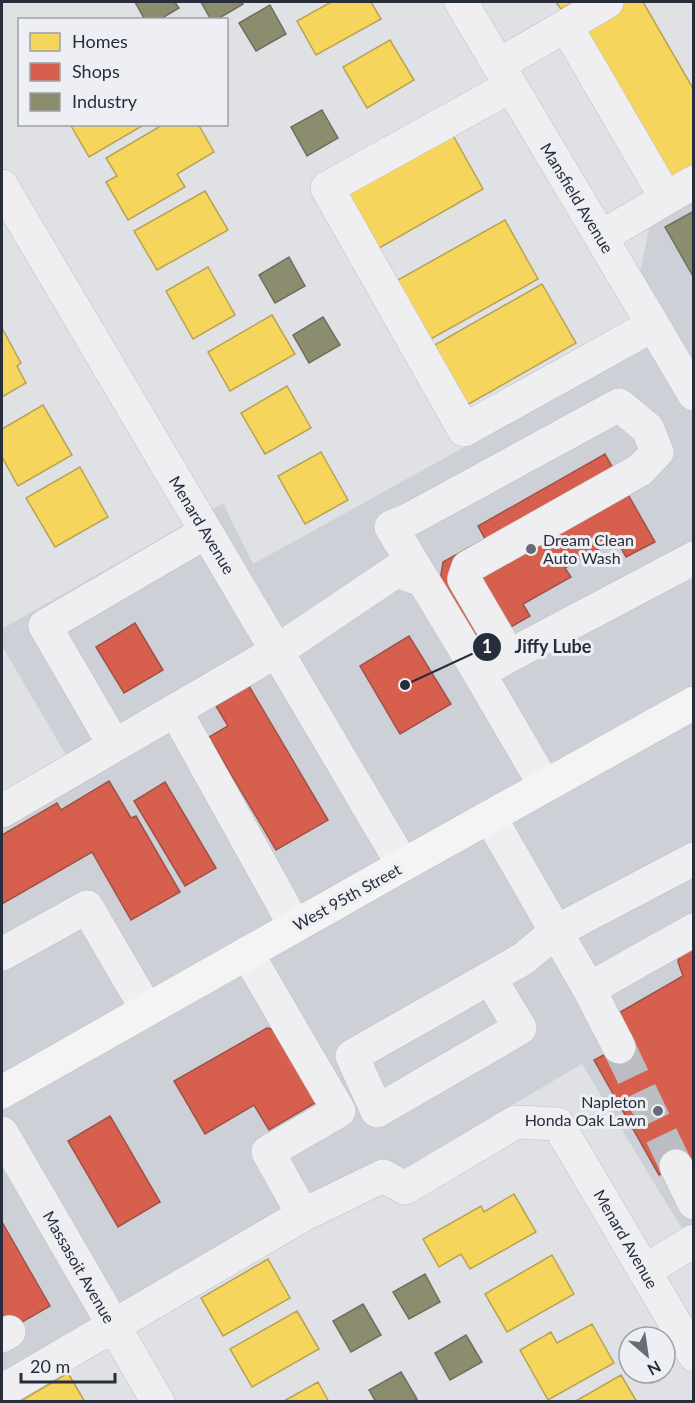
<svg xmlns="http://www.w3.org/2000/svg" width="695" height="1403" font-family="Lato,sans-serif">
	<style>
		.built { fill: #ced0d7 }
		.homes { fill: #f6d55c; stroke: #b8a352; stroke-width: 1.5 }
		.shops { fill: #d6604d; stroke: #a25148; stroke-width: 1.5 }
		.industry { fill: #8c8c6e; stroke: #6e705f; stroke-width: 1.5 }
		.lines { fill: none; stroke-linecap: round; stroke-linejoin: round }
		.minor-tunnel { stroke: #bbbdc2; stroke-width: 33; stroke-dasharray: 33 16; stroke-linecap: butt }
		.minor-casing { stroke: #bebfc2; stroke-width: 34 }
		.major-casing { stroke: #bcbec2; stroke-width: 34 }
		.minor { stroke: #efeff1; stroke-width: 33 }
		.major { stroke: #f4f4f5; stroke-width: 33 }
		.poi-dot { fill: #686c76; stroke: #edeff4; stroke-width: 2 }
		.labels { text-anchor: middle; stroke-width: 6; stroke-linejoin: round; paint-order: stroke }
		.street-label { font-size: 16px; fill: #282d3b; stroke: #edeff4 }
		.poi-label { font-size: 16px; fill: #282d3b; stroke: #edeff4; text-anchor: start }
		.leader { fill: none; stroke: #282d3b; stroke-width: 2 }
		.callout-dot { fill: #282d3b; stroke: #edeff4; stroke-width: 2 }
		.mark-label { font-size: 18px; text-anchor: middle; font-weight: bold; fill: #fff }
		.callout-label { font-size: 18px; text-anchor: middle; font-weight: bold; fill: #282d3b; stroke: #edeff4; stroke-width: 6; stroke-linejoin: round; paint-order: stroke }
	</style>
	<rect width="100%" height="100%" fill="#e0e1e4"/>
	<path class="built" d="M693 194V1247L582 1064 328 1213 2 1397V799L69 760 2 646V629L223 503 253 564 622 360 651 219Z"/>
	<path class="homes" d="M331 2H371L381 19 316 55 297 21Z
		M556 2H574L561 9Z
		M618 2H643L694 90V174L670 188 577 25Z
		M390 40 414 80 367 108 343 67Z
		M70 124H141L142 126 89 157Z
		M164 124H198L214 152 177 174 185 187 128 220 106 182 117 176 106 158Z
		M450 130 483 189 374 251 341 191Z
		M205 191 228 230 157 270 134 231Z
		M505 220 538 279 429 340 396 281Z
		M208 267 235 315 193 339 166 291Z
		M542 284 576 343 467 405 433 346Z
		M272 315 295 354 230 391 208 352Z
		M2 328 21 363 17 366 26 383 2 397Z
		M287 386 311 428 265 454 241 413Z
		M43 405 72 455 18 486 2 457V429Z
		M321 452 348 500 305 524 278 476Z
		M80 467 108 517 55 547 26 498Z
		M514 1194 536 1232 470 1269 461 1254 439 1267 423 1239 481 1206 484 1212Z
		M552 1255 574 1294 507 1332 485 1294Z
		M268 1259 290 1298 223 1336 201 1298Z
		M297 1311 319 1349 252 1387 230 1349Z
		M592 1324 614 1363 548 1400 520 1350 551 1332 557 1343Z
		M68 1373 85 1402H19Z
		M621 1375 637 1402H574Z
		M318 1382 329 1402H282Z"/>
	<path class="shops" d="M605 454 655 542 626 557 616 539 565 568 571 577 523 604 530 616 478 646 440 581 443 562 485 539 478 526Z
		M135 623 163 670 124 693 96 647Z
		M409 636 451 704 400 734 360 666Z
		M249 686 328 820 276 850 209 737 228 726 216 706Z
		M109 781 131 818 136 816 180 892 131 920 92 852 2 904V835L57 803 61 810Z
		M165 782 216 868 185 886 134 801Z
		M694 944V1184L676 1166 659 1175 594 1060 619 1047 617 1014 683 976 678 962 679 956Z
		M267 1028 279 1030 320 1100 269 1130 254 1105 205 1134 174 1081Z
		M110 1116 160 1202 118 1227 68 1141Z
		M2 1222 50 1306 10 1329 2 1313Z"/>
	<path class="industry" d="M135 2H175L179 8 159 20H145Z
		M201 2H241L243 4 216 20H211Z
		M270 5 286 34 256 51 239 23Z
		M322 110 338 138 307 156 291 127Z
		M694 211V278L665 227Z
		M289 257 305 286 275 303 259 275Z
		M323 317 340 345 309 363 293 335Z
		M425 1274 440 1302 409 1319 393 1292Z
		M363 1304 381 1335 351 1352 333 1321Z
		M466 1335 482 1362 450 1380 435 1353Z
		M401 1372 417 1399 412 1402H376L369 1390Z"/>
	<g class="lines">
		<path class="minor-tunnel" d="M619 1047 676 1166"/>
		<defs>
			<path id="minor" d="M461 2 694 394
				M566 26 666 198
				M498 65 607 2
				M511 86 327 188 464 430 653 325
				M2 186 403 865
				M601 237 694 182
				M479 673 391 527 410 519 619 405 648 429 657 452 640 470 468 567 464 579 509 656
				M175 710 295 926
				M114 745 45 626 206 532
				M545 786 479 673 509 656 694 558
				M2 811 277 651 396 571 422 580
				M490 817 589 989 619 1047
				M247 953 339 1111 268 1152 303 1215
				M2 954 87 907 147 1010
				M490 978 520 1028 377 1111 352 1056 523 959 555 932 694 859
				M589 989 694 930
				M2 1133 158 1402
				M676 1166 694 1203
				M644 1271 694 1241
				M2 1336 9 1332
				M2 1391 303 1215 383 1176 405 1188 516 1122 558 1124 694 1355"/>
			<path id="major" d="M2 1092 403 865 694 703"/>
		</defs>
		<use href="#minor" class="minor-casing"/>
		<use href="#major" class="major-casing"/>
		<use href="#minor" class="minor"/>
		<use href="#major" class="major"/>
	</g>
	<g class="poi-dot">
		<circle cx="531" cy="549" r="6"/>
		<circle cx="658" cy="1111" r="6"/>
	</g>
	<g class="labels">
		<g class="street-label">
			<text transform="translate(577 198) rotate(59)" y="6">Mansfield Avenue</text>
			<text transform="translate(202 525) rotate(59)" y="6">Menard Avenue</text>
			<text transform="translate(347 897) rotate(-29)" y="6">West 95th Street</text>
			<text transform="translate(626 1239) rotate(60)" y="6">Menard Avenue</text>
			<text transform="translate(79 1267) rotate(60)" y="6">Massasoit Avenue</text>
		</g>
		<g class="poi-label">
			<text x="543" y="546">Dream Clean<tspan x="543" dy="18">Auto Wash</tspan></text>
			<text x="646" y="1108" text-anchor="end">Napleton<tspan x="646" dy="18">Honda Oak Lawn</tspan></text>
		</g>
	</g>
	<path class="leader" d="M405 685L487 647"/>
	<g class="callout-dot">
		<circle cx="405" cy="685" r="6"/>
		<circle cx="487" cy="647" r="15"/>
	</g>
	<g class="mark-label">
		<text x="487" y="653">1</text>
	</g>
	<g class="callout-label">
		<text x="553" y="653">Jiffy Lube</text>
	</g>
	<rect width="695" height="1403" fill="none" stroke="#282d3b" stroke-width="6"/>
	<rect x="18" y="18" width="210" height="108" fill="#edeff4" stroke="#9ea1aa" stroke-width="1.5"/>
	<rect x="30" y="33" width="30" height="18" fill="#f6d55c" stroke="#9ea1aa" stroke-width="1.5"/>
	<text x="72" y="48" font-size="18" fill="#282d3b">Homes</text>
	<rect x="30" y="63" width="30" height="18" fill="#d6604d" stroke="#9ea1aa" stroke-width="1.5"/>
	<text x="72" y="78" font-size="18" fill="#282d3b">Shops</text>
	<rect x="30" y="93" width="30" height="18" fill="#8c8c6e" stroke="#9ea1aa" stroke-width="1.5"/>
	<text x="72" y="108" font-size="18" fill="#282d3b">Industry</text>
	<g transform="translate(647 1355) rotate(151)"><circle r="28" fill="#edeff4" stroke="#9ea1aa" stroke-width="1.5"/>
	<path d="M0-4.5L10 22L0 15L-10 22Z" fill="#686c76"/>
	<text y="-9" font-size="16" font-weight="bold" text-anchor="middle" fill="#282d3b">N</text>
	</g>
	<path d="M21 1373v9h94v-9" fill="none" stroke="#282d3b" stroke-width="3"/>
	<text x="30" y="1373" font-size="18" fill="#282d3b" stroke="#edeff4" stroke-width="4.5" paint-order="stroke">20 m</text>
</svg>
